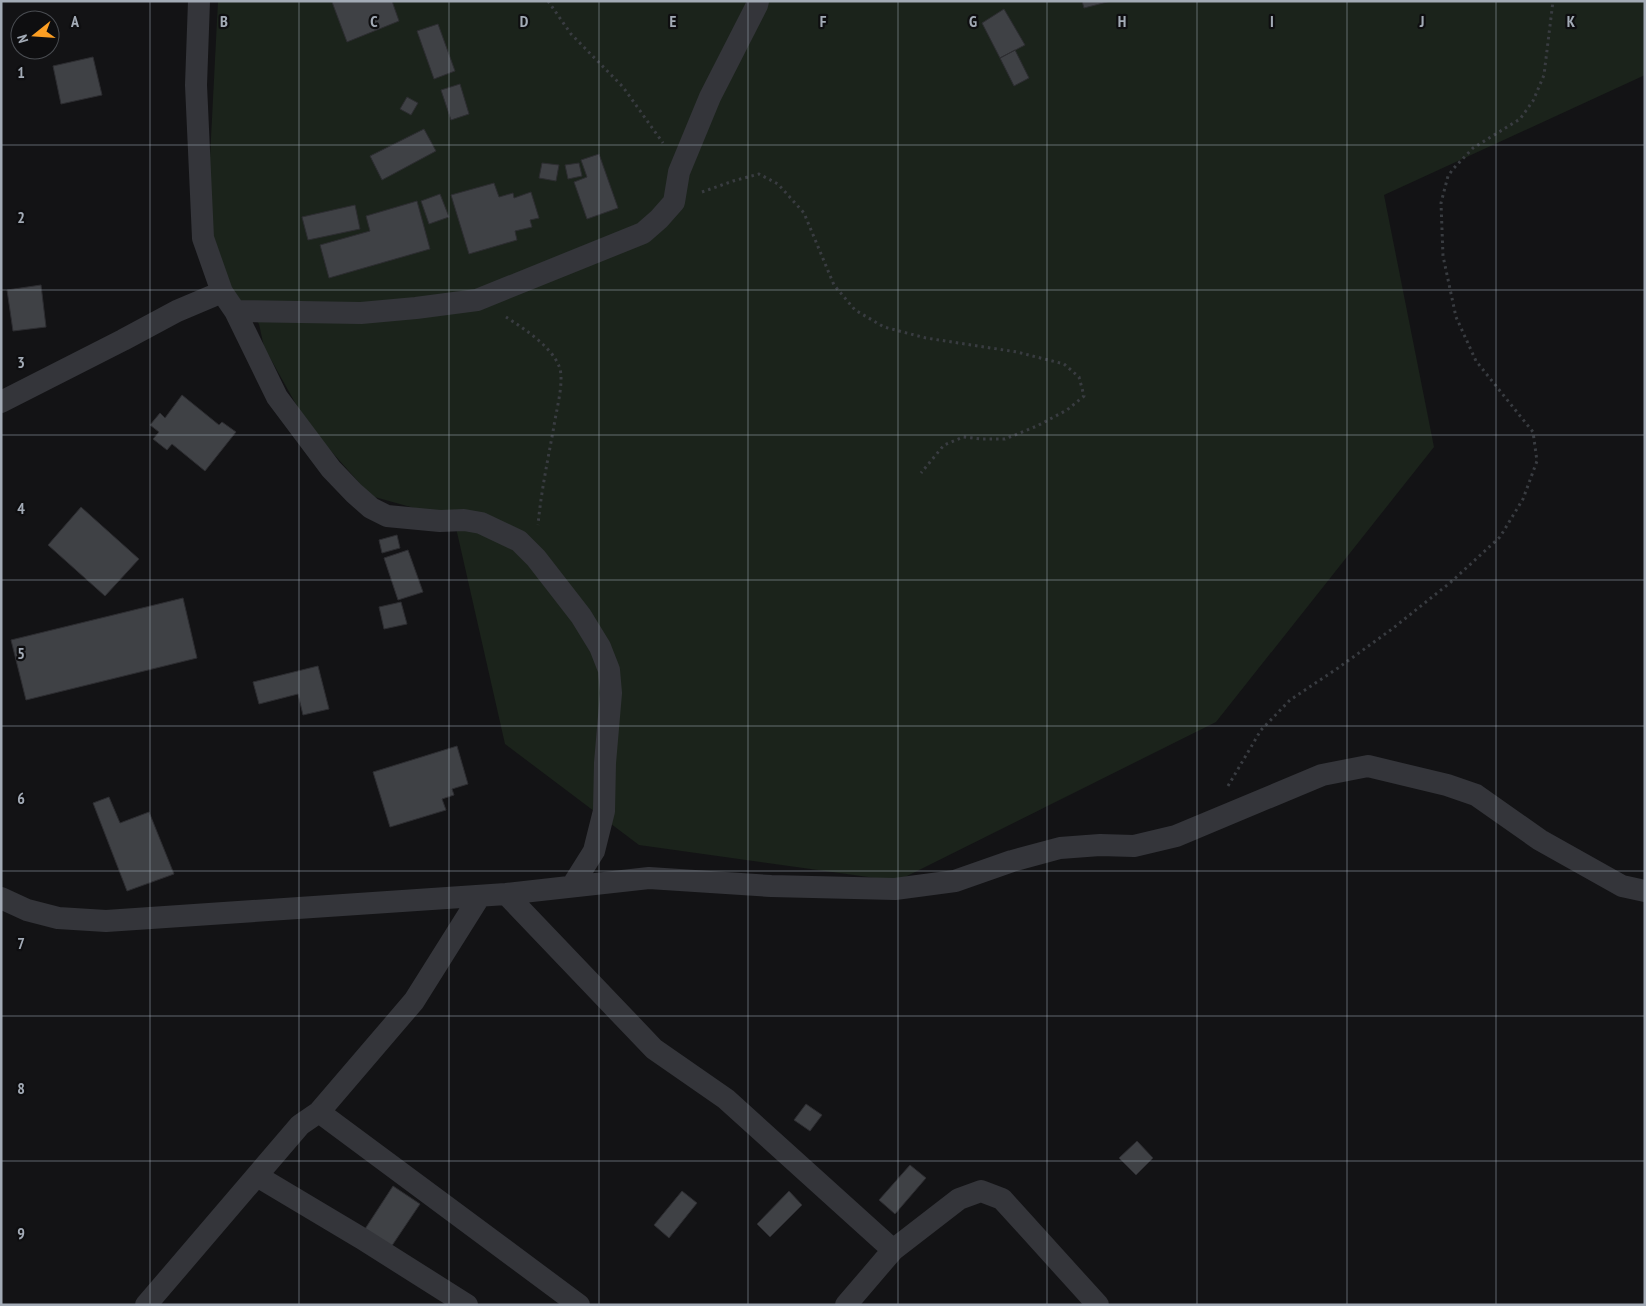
<svg xmlns="http://www.w3.org/2000/svg" width="1646" height="1306" font-family="'PT Sans Narrow',sans-serif">
	<style>
		.green { fill: #1b231b }
		.building { fill: #3f4145; stroke: #2d2d31 }
		.lines { fill: none; stroke-linecap: round; stroke-linejoin: round }
		.path { stroke: #393c41; stroke-width: 3; stroke-dasharray: 2.5 4; stroke-linecap: butt }
		.minor { stroke: #34353a; stroke-width: 22 }
		.grid { fill: none; stroke: #a3abb6; stroke-width: 1; stroke-opacity: 0.55 }
		.grid-label { font-size: 16px; text-anchor: middle; font-weight: bold; fill: #a3abb6; stroke: #0e0e10; stroke-width: 4.5; stroke-linejoin: round; paint-order: stroke }
	</style>
	<rect width="100%" height="100%" fill="#131315"/>
	<path class="green" d="M218 1H1645V75L1384 195 1434 447 1216 722 897 881 639 845 505 744 454 519 371 496 307 424 264 347 259 324 226 283 207 216Z"/>
	<path class="building" d="M334 1H392L399 21 347 42 332 2Z
		M1082 1H1111L1084 8Z
		M1004 9 1025 45 1000 58 982 23Z
		M438 24 455 71 434 79 417 31Z
		M1015 50 1029 78 1014 86 1000 58Z
		M93 57 102 95 61 104 53 66Z
		M460 84 469 114 451 120 441 90Z
		M407 97 418 103 411 115 400 109Z
		M424 129 436 151 382 180 370 156Z
		M599 154 618 208 587 219 574 182 587 177 581 160Z
		M542 163 559 165 556 181 539 178Z
		M579 163 582 176 568 179 565 165Z
		M494 183 499 197 513 193 514 198 531 192 539 218 530 220 532 227 515 231 517 240 469 254 451 195Z
		M440 194 449 217 429 224 421 201Z
		M417 201 430 249 329 278 320 245 370 231 366 216Z
		M355 205 360 229 308 240 302 217Z
		M41 285 46 327 13 331 7 290Z
		M182 395 219 425 222 422 236 432 205 471 172 444 167 450 153 439 159 432 150 425 160 413 165 418Z
		M81 507 139 559 105 596 48 545Z
		M397 535 400 548 382 553 379 540Z
		M408 550 423 592 398 600 384 558Z
		M183 598 197 658 26 700 11 640Z
		M401 602 407 624 384 629 379 607Z
		M318 666 329 709 303 715 298 694 259 704 253 682Z
		M457 746 468 784 452 789 454 795 442 799 446 810 390 827 373 772Z
		M109 797 120 823 149 812 174 874 127 891 93 803Z
		M806 1104 822 1115 810 1131 794 1120Z
		M1137 1141 1153 1158 1136 1175 1119 1158Z
		M910 1165 926 1178 895 1214 879 1200Z
		M393 1186 420 1204 391 1247 365 1229Z
		M682 1191 697 1203 669 1238 654 1225Z
		M789 1191 802 1205 770 1237 757 1224Z"/>
	<g class="lines">
		<path class="path" d="M548 1 571 34 623 87 663 143
			M702 192 733 181 759 174 778 184 804 213 834 285 855 310 884 327 926 338 1017 352 1064 364 1079 377 1084 396 1067 410 1037 426 1005 439H981L963 437 944 445 921 473
			M506 317C523 328 551 346 559 366 565 380 556 411 554 426 548 459 541 492 538 525
			M1228 786 1261 730 1290 700 1338 668 1392 629 1451 582 1500 537 1523 499 1537 461 1533 432 1476 361 1456 317 1443 256 1441 203 1448 176 1453 169 1473 148 1520 119 1533 101 1544 75 1553 1"/>
		<path class="minor" d="M199 1 196 85 203 238 222 292 235 311 277 397 331 469 354 493 371 508 387 516 440 521 464 520 481 523 519 541 536 558 581 616 600 647 609 670 611 693 605 763 604 811 594 851 572 886
			M235 311 361 313 416 308 477 300 643 233 659 219 674 202 679 172 710 97 757 5 758 1
			M1 402 123 340 177 311 222 292
			M506 894 654 1049 726 1099 893 1250
			M1 898 27 910 58 918 106 921 506 894 649 878 771 886 895 889 955 881 1012 861 1060 848 1100 845 1134 846 1176 836 1322 775 1368 766 1447 785 1476 795 1540 840 1622 886 1645 891
			M319 1112 579 1305
			M257 1176 361 1238 467 1305
			M146 1305 300 1125 319 1112 414 1001 480 896
			M846 1305 893 1250 959 1199 981 1191 1002 1199 1098 1305"/>
	</g>
	<path class="grid" d="M150 1V1305M299 1V1305M449 1V1305M599 1V1305M748 1V1305M898 1V1305M1047 1V1305M1197 1V1305M1347 1V1305M1496 1V1305M1 145H1645M1 290H1645M1 435H1645M1 580H1645M1 726H1645M1 871H1645M1 1016H1645M1 1161H1645"/>
	<g class="grid-label">
		<text x="75" y="27">A</text>
		<text x="224" y="27">B</text>
		<text x="374" y="27">C</text>
		<text x="524" y="27">D</text>
		<text x="673" y="27">E</text>
		<text x="823" y="27">F</text>
		<text x="973" y="27">G</text>
		<text x="1122" y="27">H</text>
		<text x="1272" y="27">I</text>
		<text x="1422" y="27">J</text>
		<text x="1571" y="27">K</text>
		<text x="21" y="78">1</text>
		<text x="21" y="223">2</text>
		<text x="21" y="368">3</text>
		<text x="21" y="514">4</text>
		<text x="21" y="659">5</text>
		<text x="21" y="804">6</text>
		<text x="21" y="949">7</text>
		<text x="21" y="1094">8</text>
		<text x="21" y="1239">9</text>
	</g>
	<rect width="1646" height="1306" fill="none" stroke="#a3abb6" stroke-width="5"/>
	<g transform="translate(35 35) rotate(253)"><circle r="24" fill="#0e0e10" stroke="#4a4d52"/>
	<path d="M0-4L9 19L0 12L-9 19Z" fill="#fc9e23"/>
	<text y="-8" font-size="14" font-weight="bold" text-anchor="middle" fill="#a3abb6">N</text>
	</g>
</svg>
